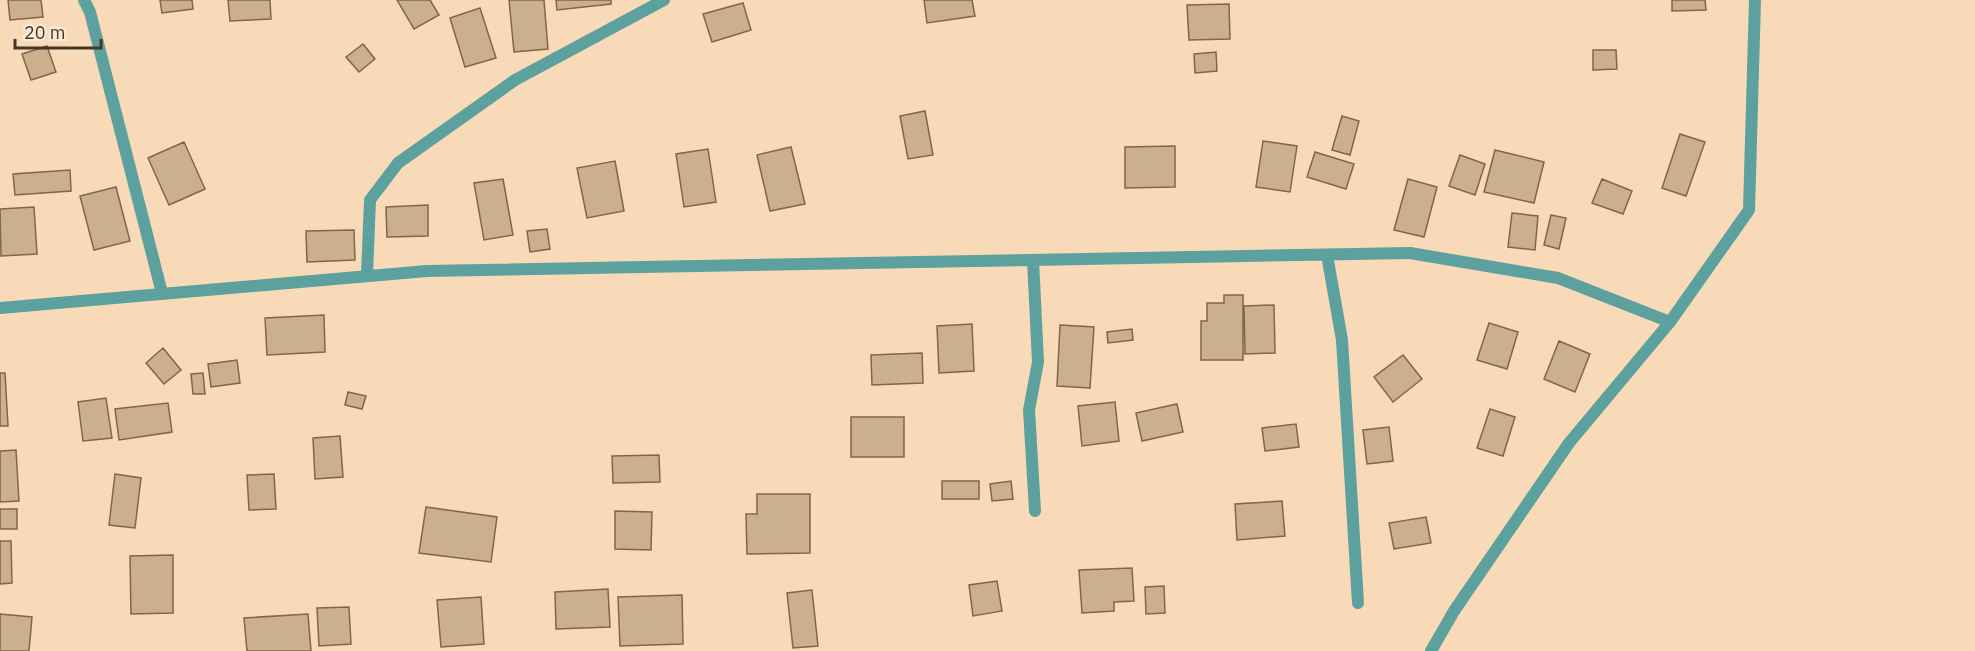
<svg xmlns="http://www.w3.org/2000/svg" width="1975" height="651" font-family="'IBM Plex Sans',sans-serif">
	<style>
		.building { fill: #ccaf8e; stroke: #816647; stroke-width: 1.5 }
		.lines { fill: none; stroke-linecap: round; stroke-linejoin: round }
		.street { stroke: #5ca19d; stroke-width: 12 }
	</style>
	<rect width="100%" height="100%" fill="#f8dab8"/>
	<path class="building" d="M8 0H41L43 17 10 20Z
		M160 0H192L193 9 162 13Z
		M228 0H270L271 19 230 21Z
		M397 0H430L439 15 414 29Z
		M509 0H544L548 49 514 52Z
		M556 0H611V4L557 10Z
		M924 0H972L975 16 927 23Z
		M1672 0H1705L1706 10 1672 11Z
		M743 3 751 30 712 42 703 14Z
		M1229 4 1230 39 1189 40 1187 5Z
		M480 8 496 58 465 67 450 18Z
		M363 44 375 59 359 72 346 57Z
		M47 46 56 72 31 80 22 54Z
		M1593 50H1616L1617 69 1593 70Z
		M1216 52 1217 71 1195 73 1194 54Z
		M925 111 933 155 908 159 900 116Z
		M1342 116 1359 121 1350 155 1332 150Z
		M1680 134 1705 142 1686 196 1662 188Z
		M1263 141 1297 146 1290 192 1256 187Z
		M184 142 205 189 169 205 148 158Z
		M1175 146V187L1125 188V147Z
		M791 147 805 204 770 211 757 155Z
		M708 149 716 202 684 207 676 154Z
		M1495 150 1544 162 1534 203 1484 192Z
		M1315 152 1354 164 1346 189 1307 177Z
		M1460 155 1485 164 1475 195 1449 186Z
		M615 161 624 211 587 218 577 168Z
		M70 170 71 191 15 195 13 174Z
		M503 179 513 235 484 240 474 183Z
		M1408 179 1437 187 1424 237 1394 230Z
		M1602 179 1632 191 1623 214 1592 203Z
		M116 187 130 241 94 250 80 196Z
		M428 205V236L387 237 386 207Z
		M34 207 37 254 1 256 0 209Z
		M1512 213 1538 216 1535 250 1508 247Z
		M1551 215 1566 218 1559 249 1544 245Z
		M547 229 550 249 530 252 527 231Z
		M354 230 355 260 307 262 306 231Z
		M1224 295H1243V360H1201V321H1207V303H1224Z
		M1274 305 1275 353 1245 354 1244 306Z
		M324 315 325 352 267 355 265 318Z
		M1489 323 1518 332 1507 369 1477 360Z
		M972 324 974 371 939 373 937 326Z
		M1060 325 1094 327 1090 388 1057 386Z
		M1132 329 1133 340 1108 343 1107 332Z
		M1559 341 1590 354 1575 392 1544 379Z
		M163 348 181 370 164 384 146 363Z
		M922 353 923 383 872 385 871 355Z
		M1403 355 1422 379 1393 402 1374 377Z
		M237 360 240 383 211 387 208 364Z
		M0 373H5L8 426H0Z
		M203 373 205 394H193L191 374Z
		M348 392 366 396 362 409 345 405Z
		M106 398 112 438 83 441 78 402Z
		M1115 402 1119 441 1082 446 1078 406Z
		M168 403 172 432 119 440 115 409Z
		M1177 404 1183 432 1142 441 1136 413Z
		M1490 409 1515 417 1503 456 1477 448Z
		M851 417H904V457H851Z
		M1296 424 1299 447 1265 451 1262 428Z
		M1389 427 1393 461 1367 464 1363 430Z
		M340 436 343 477 315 479 313 438Z
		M16 450 19 501 0 502V451Z
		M659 455 660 482 613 483 612 456Z
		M115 474 141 478 135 528 109 525Z
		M274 474 276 509 249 510 247 475Z
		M942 481H979V499H942Z
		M1011 481 1013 499 992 501 990 484Z
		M757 494H810V553L747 554 746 514H757Z
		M1282 501 1285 536 1237 540 1235 504Z
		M426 507 497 517 491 562 419 553Z
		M0 509H17V529H0Z
		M615 511 652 512 651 550 615 549Z
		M1426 517 1431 543 1394 549 1389 523Z
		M0 541H11L12 583 0 584Z
		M173 555V613L131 614 130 556Z
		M1132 568 1134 601 1114 602V611L1082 613 1079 570Z
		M997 581 1002 611 973 616 969 585Z
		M1164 586 1165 613 1146 614 1145 587Z
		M608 589 610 627 556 629 555 592Z
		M812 590 818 646 793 648 787 593Z
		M682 595 683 644 620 646 618 597Z
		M481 597 484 644 441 647 437 600Z
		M349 607 351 644 319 646 317 608Z
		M0 614 32 617 29 651H0Z
		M308 614 311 651H247L244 618Z"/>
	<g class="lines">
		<path class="street" d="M84 0 90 12 162 293
			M1327 255 1342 340 1358 603
			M1033 260 1038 362 1029 410 1035 511
			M367 275 370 200 398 163 515 80 664 0
			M0 308 427 271 1410 253 1558 278 1670 322
			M1431 651 1454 611 1569 443 1670 322 1749 210 1755 0"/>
	</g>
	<path d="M15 39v9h86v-9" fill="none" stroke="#433729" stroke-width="3"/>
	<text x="24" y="39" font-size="18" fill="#433729" stroke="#fcead5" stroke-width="4.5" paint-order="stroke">20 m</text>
</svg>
